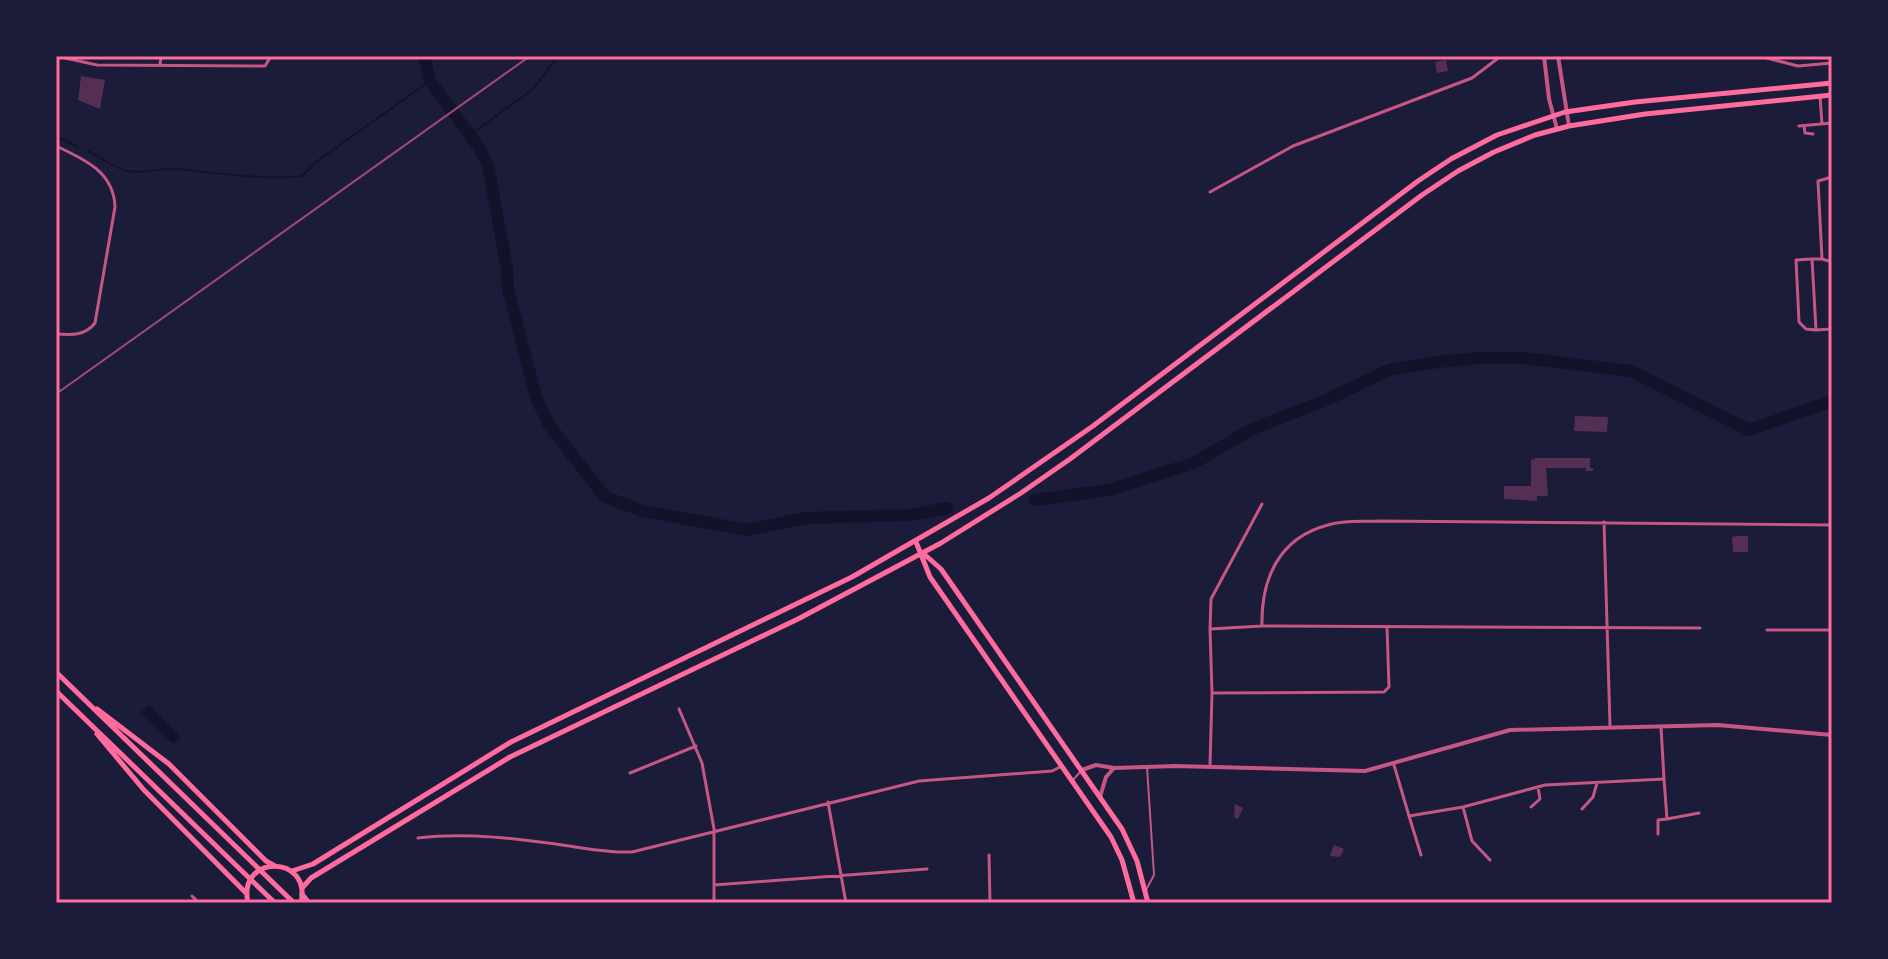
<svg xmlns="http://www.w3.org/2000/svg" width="1888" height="959" font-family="'IBM Plex Serif',serif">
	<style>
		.water { fill: #12122b }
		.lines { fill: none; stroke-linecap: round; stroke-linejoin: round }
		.stream { stroke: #12122b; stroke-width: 2 }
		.river { stroke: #12122b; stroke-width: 12 }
		.building { fill: #542f53 }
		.service { stroke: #c65784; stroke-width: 2 }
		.minor { stroke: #c65784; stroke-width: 3 }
		.tertiary { stroke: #c65784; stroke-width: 4 }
		.secondary { stroke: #ff6b9d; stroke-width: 5 }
		.trunk { stroke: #ff6b9d; stroke-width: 5 }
		.rail { stroke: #a44b75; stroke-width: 2 }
		.neatline { fill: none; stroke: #ff6b9d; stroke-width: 3 }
	</style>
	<rect width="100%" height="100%" fill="#1b1b3a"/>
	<path class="water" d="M149 705 181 737 173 744 141 712Z"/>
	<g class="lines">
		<path class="stream" d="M470 135 533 89 558 56
			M60 138 78 147
			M88 151C101 157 113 168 127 171 144 174 161 168 177 169 217 173 260 180 302 176L320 159 430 81"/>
		<path class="river" d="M424 56 430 81 478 146 488 165 507 269 508 289 537 400 549 425 605 497 643 511 747 530 806 518 910 515 947 508
			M1035 500 1109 490 1194 463 1252 429 1324 401 1389 370 1437 362 1479 358H1523L1631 371 1749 430 1832 401"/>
	</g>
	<path class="building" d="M1446 60 1448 71 1437 73 1435 62Z
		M81 76 105 80 100 109 78 100Z
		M1575 416 1608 417 1607 432 1574 431Z
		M1536 458H1590V468H1593V471H1586V468H1546L1548 496H1537V501L1504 499V486H1531V460Z
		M1737 536H1748V552H1733L1732 537Z
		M1235 804 1243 808 1238 819 1234 817Z
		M1334 845 1344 849 1340 857 1330 856Z"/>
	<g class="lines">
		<path class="service" d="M1072 781 1081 771
			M1146 890 1154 875 1147 767"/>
		<path class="minor" d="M56 56 97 65 265 66 271 56
			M1759 56 1798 66 1832 63
			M160 65 161 56
			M1820 96 1822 124
			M1799 126 1832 123
			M1804 126 1805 133 1813 134
			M56 146C84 159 114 172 115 207L95 323C85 336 71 335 56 334
			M1832 177 1818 181 1822 259H1812L1816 330 1832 329
			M1210 192 1293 146 1472 78 1501 56
			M1811 259 1796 260 1799 322 1806 329 1816 330
			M1822 259 1832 262
			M1262 504 1211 599 1210 629 1262 626 1700 628
			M1604 522 1610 726
			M1262 626C1261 580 1278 538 1328 525 1343 520 1362 522 1378 521L1832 525
			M1767 630H1832
			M1212 693 1384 692 1389 687 1387 627
			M679 709 702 763 714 829V903
			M1210 765 1212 693 1210 629
			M1394 765 1409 816 1463 807 1545 785 1664 779 1661 727
			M630 773 696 746
			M1664 779 1667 819 1699 813
			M828 802 846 903
			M1463 807 1472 841 1490 860
			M1531 807 1540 799 1538 787
			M1582 809 1593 797 1597 783
			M1409 816 1421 855
			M1658 834V820L1667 819
			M418 838C467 832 521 839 569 846 590 849 610 853 632 852L919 781 1052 771 1062 766
			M989 855 990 903
			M714 885 927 869
			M192 896 199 903"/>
		<path class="tertiary" d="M1544 56 1549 99 1557 129
			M1558 56 1569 126
			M1082 770 1096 765 1114 768 1175 766 1365 771 1510 730 1718 725 1832 735
			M1100 797 1106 777 1114 768"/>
		<path class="secondary" d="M916 542 930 577 1111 837 1122 860 1134 903
			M924 554 941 569 1122 829 1137 861 1148 903
			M292 871 313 864 511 742 852 577 989 498 1093 426 1418 181 1451 159 1497 135 1565 112 1635 102 1832 83
			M302 888 311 878 510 757 798 619 941 543 1021 493 1070 459 1422 195 1458 171 1494 152 1535 135 1569 126 1645 114 1832 95
			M248 903C237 854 312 854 301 903"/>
		<path class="trunk" d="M56 672 294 903
			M56 691 275 903
			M97 709 169 764 266 861 275 866
			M97 734 144 790 246 893
			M302 894 309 903"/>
		<path class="rail" d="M56 394 530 56"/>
	</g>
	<rect width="1888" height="959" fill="none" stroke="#1b1b3a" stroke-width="116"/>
	<rect x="58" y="58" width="1772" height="843" class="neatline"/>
</svg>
